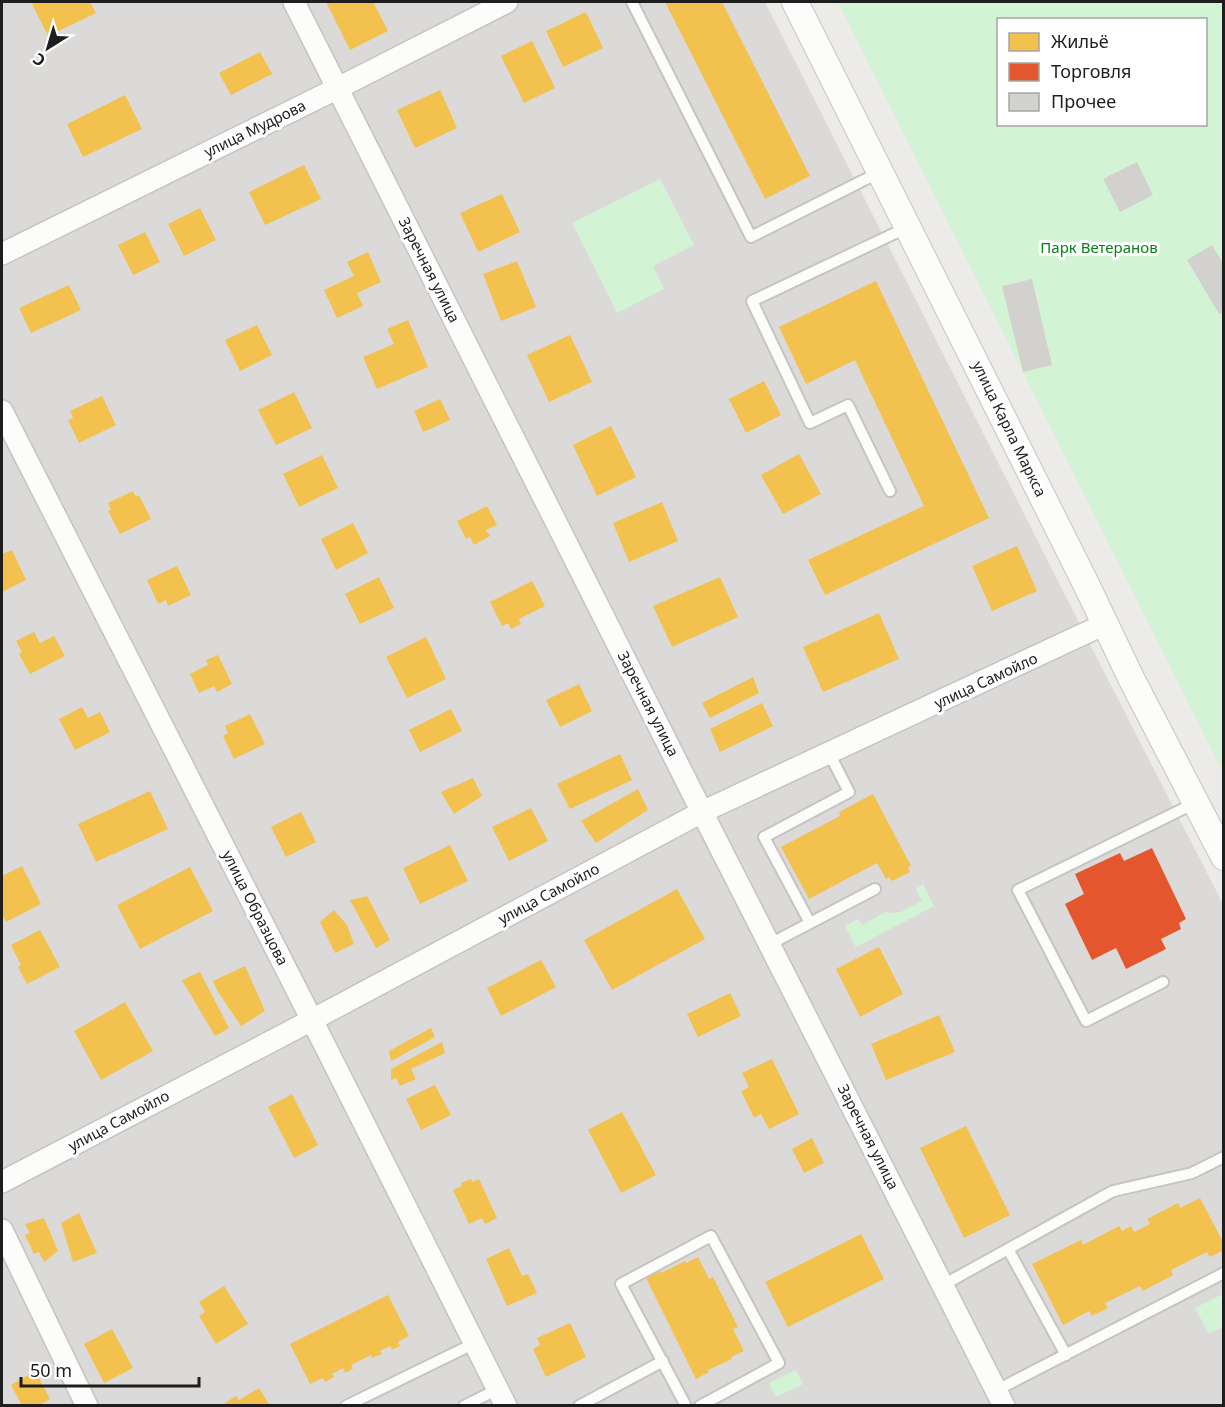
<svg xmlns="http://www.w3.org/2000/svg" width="1225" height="1407" font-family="'Noto Sans',sans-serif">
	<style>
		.residential { fill: #dcdad8 }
		.religious { fill: #dbdad8 }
		.park { fill: #d3f4d4; fill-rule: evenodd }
		.homes { fill: #f2c14e }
		.shops { fill: #e4572e }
		.building { fill: #d3d1ce }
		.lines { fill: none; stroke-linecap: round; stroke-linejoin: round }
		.service-casing { stroke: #c5c4c3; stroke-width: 14 }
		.minor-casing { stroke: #c5c4c3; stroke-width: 24 }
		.tertiary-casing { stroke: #c5c4c3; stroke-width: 28 }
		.service { stroke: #fcfcfb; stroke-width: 10 }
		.minor { stroke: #fcfcfb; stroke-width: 21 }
		.tertiary { stroke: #fcfcfb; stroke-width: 26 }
		.labels { text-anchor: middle; stroke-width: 6; stroke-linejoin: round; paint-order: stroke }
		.street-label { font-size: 15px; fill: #1e1e1e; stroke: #fff }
		.park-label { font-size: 15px; fill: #068214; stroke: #fff }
	</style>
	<rect width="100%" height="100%" fill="#edebe7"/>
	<path class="residential" d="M2 2H765L1096 656 1223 904V1405L2 1406Z"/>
	<path class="religious" d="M645 2H660L673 27 661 33Z
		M623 7 699 158 685 165 609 14Z
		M680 57 724 144 711 150 668 64Z
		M821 175 829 190 764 223 756 207Z
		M711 185 746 254 849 202 858 220 738 280 694 193Z
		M1004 1260 1055 1354 1039 1362 988 1269Z
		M1112 1363 1120 1378 1067 1405H1059L1053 1394Z"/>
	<path class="park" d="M838 2H1223V772ZM998 20H1206V124H998Z
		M660 179 694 245 653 266 664 289 617 313 572 223Z
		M923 884 934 906 856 947 845 926 858 919 862 925 886 912 892 913 901 912 922 901 916 889Z
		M1223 1294V1327L1209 1334 1195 1308Z
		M796 1370 803 1384 776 1397 769 1383Z"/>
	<path class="homes" d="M38 2H90L96 13 48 36 32 4Z
		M326 2H373L388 31 350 50Z
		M665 2H722L810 176 765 199Z
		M586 12 603 48 563 67 546 31Z
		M532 41 555 88 524 103 501 56Z
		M260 52 272 74 231 95 219 73Z
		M440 90 457 128 415 148 397 110Z
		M125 95 142 129 83 157 67 124Z
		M304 165 321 199 265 225 249 192Z
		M502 194 520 232 478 252 460 213Z
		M200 208 216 240 184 256 168 224Z
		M145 232 160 262 133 275 118 245Z
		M368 252 381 282 357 293 363 306 337 318 324 290 354 276 347 262Z
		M517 261 536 307 501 321 483 274Z
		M876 281 989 518 825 595 808 560 924 506 855 360 806 384 779 327Z
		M69 285 81 310 31 333 19 308Z
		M408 320 428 367 377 389 363 357 394 344 387 329Z
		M257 325 272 355 240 371 225 340Z
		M570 335 592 382 549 402 527 355Z
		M764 381 781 415 746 433 729 399Z
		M294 392 312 428 276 445 258 410Z
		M102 396 116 425 79 443 68 420 73 418 70 411Z
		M440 399 450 420 423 432 414 411Z
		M611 426 636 477 597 496 573 445Z
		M799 454 821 494 783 514 761 475Z
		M322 455 338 488 299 507 283 474Z
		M133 491 136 497 139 495 151 519 120 534 108 511 111 510 108 503Z
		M662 502 678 541 629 562 613 523Z
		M487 506 497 525 486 530 490 536 474 545 470 537 466 539 457 521Z
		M353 523 368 553 336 570 321 539Z
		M1017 546 1037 591 992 611 972 566Z
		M12 550 26 580 2 592V554Z
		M177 566 191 595 168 606 166 600 158 604 147 580Z
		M379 577 394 608 360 624 345 594Z
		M720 577 738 617 672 647 653 606Z
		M532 581 545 606 519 619 521 624 511 629 508 623 502 626 490 602Z
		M879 613 899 659 823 692 803 647Z
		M34 632 40 643 54 636 65 656 30 674 19 654 22 652 16 641Z
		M426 637 446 679 407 698 386 657Z
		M218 655 232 684 217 692 214 686 199 693 190 674 208 665 206 660Z
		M753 677 759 693 710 718 702 703Z
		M579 684 592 711 560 727 546 700Z
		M762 703 773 726 720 752 710 729Z
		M82 707 88 718 100 712 110 732 75 750 59 719Z
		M451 709 462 731 420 752 409 730Z
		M250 714 265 744 234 759 223 736 228 733 225 726Z
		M620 754 632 780 570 809 557 784Z
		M473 778 482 796 454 814 441 792Z
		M638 789 648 810 596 843 581 821Z
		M150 791 168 829 96 862 78 824Z
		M873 794 911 866 908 867 910 872 892 881 889 877 886 879 877 863 809 899 781 847 840 816 839 812Z
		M531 808 548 841 509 861 492 827Z
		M301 812 316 842 286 857 271 827Z
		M450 845 468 881 420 904 403 868Z
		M22 866 41 904 6 922 2 913V876Z
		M190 867 213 911 140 949 117 905Z
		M677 889 705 939 612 990 584 940Z
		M367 896 390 940 376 948 350 900Z
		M334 910 347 925 354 944 335 953 320 922Z
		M40 930 60 967 27 984 18 967 21 965 11 945Z
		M879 947 903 994 860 1017 836 969Z
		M541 960 556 987 501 1016 487 988Z
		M245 966 265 1011 241 1026 218 992 213 981Z
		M200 972 229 1028 215 1036 182 980Z
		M730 993 741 1016 698 1037 687 1014Z
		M125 1002 153 1051 101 1080 74 1031Z
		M939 1015 955 1052 886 1080 871 1044Z
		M431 1028 435 1037 391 1061 389 1051Z
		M442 1042 445 1053 411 1069 416 1079 400 1086 396 1078 391 1080V1069Z
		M772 1059 799 1114 769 1129 761 1114 754 1118 741 1091 749 1087 742 1073Z
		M435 1085 451 1115 421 1130 406 1099Z
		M292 1094 318 1145 294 1158 268 1107Z
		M622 1112 656 1175 621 1193 588 1130Z
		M966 1126 1010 1215 964 1238 920 1148Z
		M812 1138 824 1163 804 1173 792 1149Z
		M471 1179 472 1182 479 1179 497 1218 485 1224 482 1218 469 1224 453 1190 462 1186 461 1183Z
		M1200 1198 1224 1244V1250L1210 1257 1207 1252 1171 1270 1173 1275 1143 1291 1140 1286 1105 1303 1108 1308 1092 1316 1089 1311 1063 1325 1032 1264 1081 1240 1083 1245 1119 1226 1122 1231 1131 1226 1134 1232 1150 1224 1147 1219 1178 1203 1180 1208Z
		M79 1213 97 1253 73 1262 61 1223Z
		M44 1218 58 1251 44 1262 39 1252 34 1254 25 1235 30 1233 25 1224Z
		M861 1234 884 1279 788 1327 765 1282Z
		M509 1248 522 1276 528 1274 537 1293 507 1306 486 1259Z
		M698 1257 709 1279 713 1277 738 1327 733 1329 744 1351 731 1357 732 1359 708 1370 709 1372 696 1379 646 1278 660 1271 661 1273 685 1261 686 1263Z
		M224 1286 248 1324 216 1344 199 1316 205 1312 199 1302Z
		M388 1295 409 1336 398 1342 400 1346 392 1350 390 1346 380 1351 382 1354 372 1358 371 1355 351 1365 353 1369 345 1373 343 1368 332 1374 334 1377 325 1382 323 1378 310 1384 290 1344Z
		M570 1323 586 1357 546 1377 533 1349 540 1345 537 1338Z
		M112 1329 133 1368 104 1383 84 1344Z
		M35 1371 50 1399 38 1406H22L11 1385Z
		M259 1388 270 1406H227L225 1403 236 1396 239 1400Z"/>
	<path class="shops" d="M1152 848 1186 919 1179 923 1181 929 1161 939 1166 949 1126 969 1116 948 1092 960 1065 904 1084 894 1075 874 1120 853 1124 861Z"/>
	<path class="building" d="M1137 162 1153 195 1120 212 1103 179Z
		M1212 245 1224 265V312L1219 314 1187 260Z
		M1032 279 1052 365 1023 372 1002 286Z"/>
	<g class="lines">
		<defs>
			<path id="service" d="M632 2 751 237 880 172
				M890 491 848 405 810 423 752 301 908 227
				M810 923 764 837 849 792 829 753
				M770 944 875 889
				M1163 982 1086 1021 1018 890 1195 803
				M1008 1249 1066 1355
				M943 1285 1113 1191 1192 1173 1224 1157
				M997 1390 1224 1273
				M346 1406 475 1343
				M464 1406 498 1389
				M579 1406 663 1361
				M686 1406 621 1284 711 1236 779 1363 700 1406"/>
			<path id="minor" d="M294 2 702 812 1004 1406
				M2 254 338 88 507 2
				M2 411 312 1020 506 1406
				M2 1182 312 1020 702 812 1105 624
				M2 1230 87 1406"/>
			<path id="tertiary" d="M795 2 1086 584 1132 680 1224 857"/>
		</defs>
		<use href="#service" class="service-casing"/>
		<use href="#minor" class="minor-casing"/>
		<use href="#tertiary" class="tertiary-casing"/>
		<use href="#service" class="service"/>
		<use href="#minor" class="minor"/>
		<use href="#tertiary" class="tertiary"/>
	</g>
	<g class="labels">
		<g class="street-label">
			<text transform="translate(255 129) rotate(-26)" y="5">улица Мудрова</text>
			<text transform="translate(429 270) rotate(63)" y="5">Заречная улица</text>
			<text transform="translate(1009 429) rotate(64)" y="5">улица Карла Маркса</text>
			<text transform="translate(986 681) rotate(-25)" y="5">улица Самойло</text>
			<text transform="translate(648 704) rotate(63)" y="5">Заречная улица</text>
			<text transform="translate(549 894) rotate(-28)" y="5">улица Самойло</text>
			<text transform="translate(255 908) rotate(63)" y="5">улица Образцова</text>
			<text transform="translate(119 1121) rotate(-28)" y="5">улица Самойло</text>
			<text transform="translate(868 1137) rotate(63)" y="5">Заречная улица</text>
		</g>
		<g class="park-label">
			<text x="1099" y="253">Парк Ветеранов</text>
		</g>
	</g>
	<rect width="1225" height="1407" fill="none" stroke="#1e1e1e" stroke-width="6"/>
	<rect x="997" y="18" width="210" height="108" fill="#ffffff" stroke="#a5a5a5" stroke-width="1.5"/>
	<rect x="1009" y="33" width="30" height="18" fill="#f2c14e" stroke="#a5a5a5" stroke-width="1.5"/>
	<text x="1051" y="48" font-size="18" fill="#1e1e1e">Жильё</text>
	<rect x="1009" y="63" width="30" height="18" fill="#e4572e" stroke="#a5a5a5" stroke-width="1.5"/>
	<text x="1051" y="78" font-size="18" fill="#1e1e1e">Торговля</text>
	<rect x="1009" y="93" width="30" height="18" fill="#d3d1ce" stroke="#a5a5a5" stroke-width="1.5"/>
	<text x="1051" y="108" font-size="18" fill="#1e1e1e">Прочее</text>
	<g transform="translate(48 48) rotate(217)" stroke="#ffffff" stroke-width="4.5" paint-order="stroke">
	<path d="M0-4.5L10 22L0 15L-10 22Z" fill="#1e1e1e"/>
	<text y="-9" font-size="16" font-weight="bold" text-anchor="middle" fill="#1e1e1e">С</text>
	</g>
	<path d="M21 1377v9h178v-9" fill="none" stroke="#1e1e1e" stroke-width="3"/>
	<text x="30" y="1377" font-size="18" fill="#1e1e1e" stroke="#ffffff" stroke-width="4.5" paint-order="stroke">50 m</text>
</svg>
